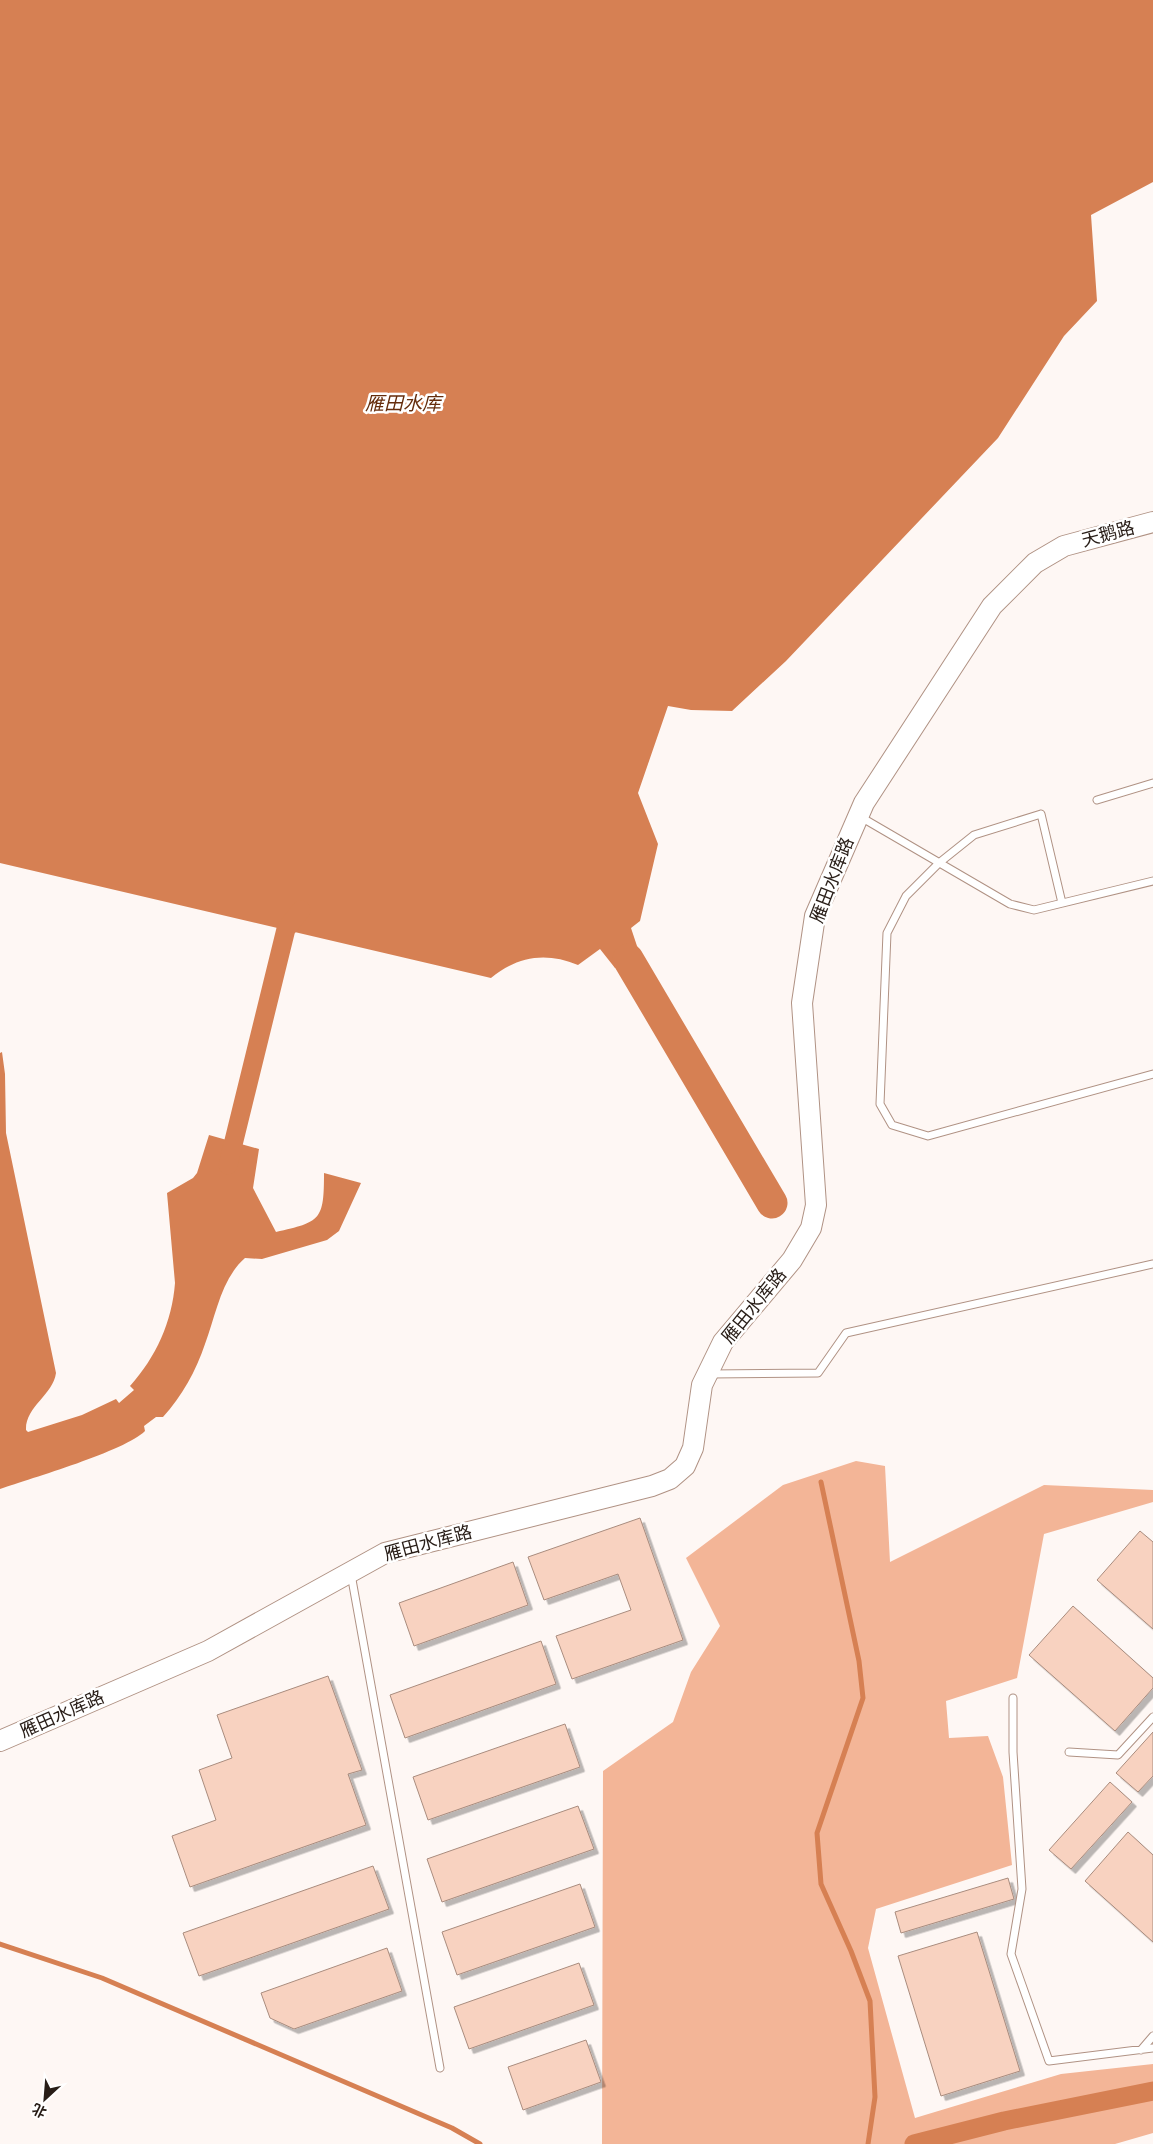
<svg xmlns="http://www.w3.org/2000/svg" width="1153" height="2144" font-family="'Titillium Web','Noto Sans SC',sans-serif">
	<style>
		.green { fill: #f3b597 }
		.water { fill: #d68053 }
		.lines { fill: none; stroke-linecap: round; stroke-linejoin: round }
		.stream { stroke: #d68053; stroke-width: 5 }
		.canal { stroke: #d68053; stroke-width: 19 }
		.river { stroke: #d68053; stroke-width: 31 }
		.building { fill: #f8d2c0; stroke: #a98c7e; filter: url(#shadow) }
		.service-casing { stroke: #b09284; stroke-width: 9 }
		.secondary-casing { stroke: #b09284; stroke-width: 22 }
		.service { stroke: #fff; stroke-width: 7 }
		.secondary { stroke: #fff; stroke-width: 20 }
		.labels { text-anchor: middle; stroke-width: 5; stroke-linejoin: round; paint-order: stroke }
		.street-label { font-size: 18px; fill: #281d17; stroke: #fff }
		.water-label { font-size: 19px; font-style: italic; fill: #652d0c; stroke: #fff }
	</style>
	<defs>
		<filter id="shadow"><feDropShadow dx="4.5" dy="4.5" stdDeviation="0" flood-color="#0004"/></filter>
	</defs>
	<rect width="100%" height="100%" fill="#fef7f4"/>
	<path class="green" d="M856 1461 885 1466 890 1562 1044 1485 1153 1490V1502L1044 1534 1017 1678 946 1701 949 1738 988 1736 1003 1777 1012 1865 876 1909 868 1948 915 2118 1061 2074 1153 2064V2133L1115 2144H602L603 1771 673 1722 691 1672 720 1626 686 1558 783 1485Z"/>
	<path class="water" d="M0 0H1153V182L1091 215 1097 301 1064 336 998 438 786 661 732 711 691 710 668 706 638 793 658 844 640 921 631 928 639 952 615 968 600 949 578 965C546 952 518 956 491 978L0 863Z
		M2 1052 5 1074 6 1133 56 1373C53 1395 25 1407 26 1430L28 1432 82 1415 116 1399 119 1403 134 1390 130 1386C156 1357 172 1322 175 1283L167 1193 193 1178 197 1173 209 1135 259 1149 253 1188 276 1232C321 1222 324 1220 324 1173L361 1183 339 1231 327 1240 262 1259 245 1258C221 1279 216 1315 205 1344 196 1371 182 1396 163 1417H156L144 1426 145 1431C125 1451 32 1478 0 1489V1053Z"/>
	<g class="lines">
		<path class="stream" d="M821 1482 859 1661 863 1698 817 1833 821 1884 851 1951 870 2001 875 2097 868 2144
			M0 1944 102 1978 452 2128 480 2144"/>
		<path class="canal" d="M228 1165 286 929 301 910
			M914 2144 1004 2121 1153 2091"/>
		<path class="river" d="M628 959 772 1203"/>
	</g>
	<path class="building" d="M640 1518 683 1640 572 1679 556 1636 631 1610 618 1574 544 1600 528 1557Z
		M1140 1531 1153 1542V1629L1097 1580Z
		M513 1562 528 1605 414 1646 399 1603Z
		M1073 1606 1153 1678V1688L1115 1731 1029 1655Z
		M541 1641 556 1684 405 1738 390 1695Z
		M328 1676 362 1770 348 1774 366 1825 190 1887 172 1836 216 1820 199 1770 232 1758 217 1715Z
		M565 1724 580 1767 428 1820 413 1777Z
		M1153 1732V1776L1138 1792 1116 1773Z
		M1110 1782 1132 1802 1071 1869 1049 1850Z
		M578 1806 594 1849 442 1902 427 1859Z
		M1128 1832 1153 1855V1942L1085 1881Z
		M373 1866 389 1909 199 1976 183 1933Z
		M1008 1878 1014 1899 901 1933 895 1912Z
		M580 1884 595 1927 457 1975 442 1932Z
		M977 1932 1020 2071 941 2096 898 1956Z
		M387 1948 402 1991 294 2029 270 2018 261 1993Z
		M579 1963 594 2005 469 2049 454 2007Z
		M586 2040 601 2082 523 2110 508 2067Z"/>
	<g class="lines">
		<defs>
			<path id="service" d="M1097 800 1153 783
				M859 816 1010 904 1034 910 1153 881
				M1062 903 1041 814 974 835 939 863 906 896 887 933 880 1104 892 1125 928 1136 1153 1074
				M710 1374 818 1373 846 1333 1153 1264
				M351 1574 440 2068
				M1013 1698V1752L1022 1889 1011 1954 1049 2061 1153 2048
				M1069 1752 1118 1755 1153 1717
				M1141 2050 1153 2036"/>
			<path id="secondary" d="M0 1741 208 1651 385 1553 652 1486 670 1479 685 1466 693 1448 702 1385 723 1342 792 1260 811 1228 816 1205 802 1003 815 916 864 803 992 606 1035 563 1064 546 1153 522"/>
		</defs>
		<use href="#service" class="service-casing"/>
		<use href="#secondary" class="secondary-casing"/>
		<use href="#service" class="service"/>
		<use href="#secondary" class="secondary"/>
	</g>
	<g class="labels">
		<g class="street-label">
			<text transform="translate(1108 534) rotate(-15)" y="6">天鹅路</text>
			<text transform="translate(832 880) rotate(-69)" y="6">雁田水库路</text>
			<text transform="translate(754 1306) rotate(-51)" y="6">雁田水库路</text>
			<text transform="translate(428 1543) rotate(-15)" y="6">雁田水库路</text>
			<text transform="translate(62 1714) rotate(-24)" y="6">雁田水库路</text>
		</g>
		<g class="water-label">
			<text x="403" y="410">雁田水库</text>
		</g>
	</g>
	<g transform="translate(45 2099) rotate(206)" stroke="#ffffff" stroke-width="4" paint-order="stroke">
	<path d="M0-4L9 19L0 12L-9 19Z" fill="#281d17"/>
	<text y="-8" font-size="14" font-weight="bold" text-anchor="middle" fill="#281d17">北</text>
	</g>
</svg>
